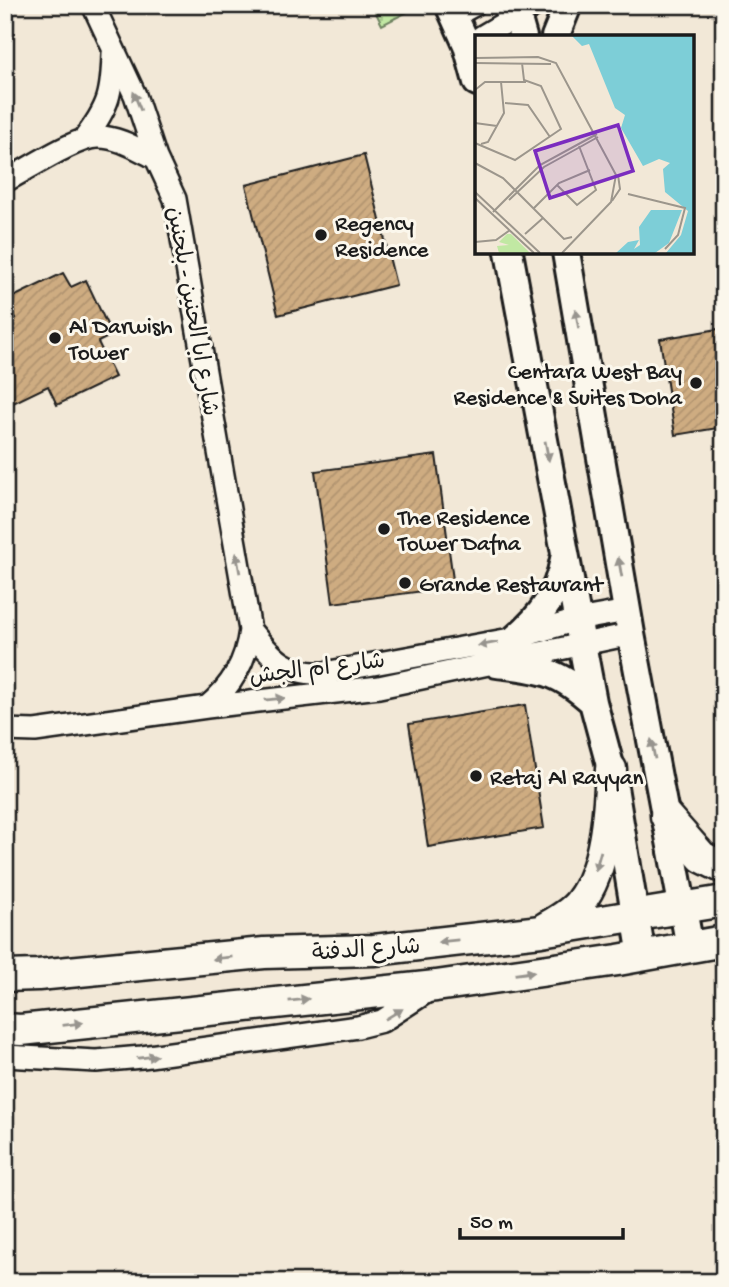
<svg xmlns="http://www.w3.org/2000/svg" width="729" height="1287" font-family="'Gochi Hand','Playpen Sans Arabic',sans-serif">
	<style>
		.park { fill: url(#park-dots); stroke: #6e8260; stroke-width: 2 }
		.building { fill: url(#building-hatch); stroke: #1c1c1c; stroke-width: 2 }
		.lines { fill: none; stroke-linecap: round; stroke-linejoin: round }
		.minor-casing { stroke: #1c1c1c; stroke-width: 26 }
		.tertiary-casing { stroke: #1c1c1c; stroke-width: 32 }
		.secondary-casing { stroke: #1c1c1c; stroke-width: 35 }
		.minor { stroke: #fbf7ec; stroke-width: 21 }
		.tertiary { stroke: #fbf7ec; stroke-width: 26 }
		.secondary { stroke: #fbf7ec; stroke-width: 30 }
		.oneway { fill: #97948e }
		.poi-dot { fill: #1c1c1c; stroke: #fbf7ec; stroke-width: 2.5 }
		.labels { text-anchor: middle; stroke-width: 6; stroke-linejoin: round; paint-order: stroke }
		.poi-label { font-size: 23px; fill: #1c1c1c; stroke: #fbf7ec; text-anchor: start }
		.street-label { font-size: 23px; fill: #1c1c1c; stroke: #fbf7ec }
		.inset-road { fill: none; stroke: #9c968c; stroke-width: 2 }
		.view { fill: #7b2cbf; fill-opacity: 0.15; stroke: #7b2cbf; stroke-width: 3.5 }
		.inset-edge { fill: none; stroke: #1c1c1c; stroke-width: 3.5 }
	</style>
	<defs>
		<pattern id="park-dots" width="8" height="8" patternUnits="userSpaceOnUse" patternTransform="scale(1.75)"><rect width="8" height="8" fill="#c1e8a3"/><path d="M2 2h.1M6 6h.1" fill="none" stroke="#a5c68c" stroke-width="1.8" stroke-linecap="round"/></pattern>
		<pattern id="building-hatch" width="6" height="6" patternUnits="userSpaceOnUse" patternTransform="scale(1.75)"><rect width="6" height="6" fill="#ceac81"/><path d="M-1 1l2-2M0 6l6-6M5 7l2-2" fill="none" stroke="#b0936f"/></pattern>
	</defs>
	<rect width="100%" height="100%" fill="#f2e8d7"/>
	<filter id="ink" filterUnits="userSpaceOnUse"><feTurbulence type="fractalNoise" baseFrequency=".0143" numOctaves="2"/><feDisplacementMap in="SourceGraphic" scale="14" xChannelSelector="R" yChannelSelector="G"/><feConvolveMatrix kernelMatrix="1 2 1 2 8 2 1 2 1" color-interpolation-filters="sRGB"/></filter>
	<g filter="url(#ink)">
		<path class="park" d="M372 5H421L382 25Z"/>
		<path class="building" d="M364 155 396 285 278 315 246 185Z
			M63 273 71 287 86 280 112 335 98 342 115 377 57 405 48 386 5 407V323L16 318 7 300Z
			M724 328V427L675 435 660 339Z
			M436 455 454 587 333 603 315 471Z
			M525 705 544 828 428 847 409 724Z"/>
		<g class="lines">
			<defs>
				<path id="minor" d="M93 5 135 95 156 158 175 199 250 630C246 662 232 686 207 707
					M454 16 474 5
					M481 37 535 5
					M85 138C109 106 112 94 113 53
					M5 181C27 170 77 136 99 137 119 137 139 150 156 158
					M250 630C272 657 286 675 324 673L516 638 577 620 627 611
					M5 730 35 731 207 707 379 687 631 634
					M5 1056 96 1061 142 1057 358 1027 382 1021 431 989"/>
				<path id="tertiary" d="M449 5 467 45 477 82
					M514 5 523 37
					M555 37 568 5
					M509 252 582 644 593 702 611 769 642 956
					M566 252 631 634 690 947
					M516 638C542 616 558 593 564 559
					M497 664C544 670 557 670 593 702"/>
				<path id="secondary" d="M666 816 702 857 724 868
					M545 928C557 921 572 913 580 902 606 869 609 810 611 769
					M5 976 38 975 264 953 374 950 541 931 724 901
					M5 1029 21 1030 436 986 618 960 724 941"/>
			</defs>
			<use href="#minor" class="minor-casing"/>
			<use href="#tertiary" class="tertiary-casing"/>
			<use href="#secondary" class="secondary-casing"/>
			<use href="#minor" class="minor"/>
			<use href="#tertiary" class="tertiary"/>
			<use href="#secondary" class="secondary"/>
		</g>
		<defs><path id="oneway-solid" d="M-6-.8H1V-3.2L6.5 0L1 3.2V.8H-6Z" transform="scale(1.75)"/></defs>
		<g class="oneway">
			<use href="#oneway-solid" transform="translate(137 101) rotate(-112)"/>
			<use href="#oneway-solid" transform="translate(577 319) rotate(-100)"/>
			<use href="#oneway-solid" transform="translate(547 451) rotate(79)"/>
			<use href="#oneway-solid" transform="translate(238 563) rotate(-100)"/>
			<use href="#oneway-solid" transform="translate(620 567) rotate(-100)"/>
			<use href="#oneway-solid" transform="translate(488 644) rotate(170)"/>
			<use href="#oneway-solid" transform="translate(275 699) rotate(-6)"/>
			<use href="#oneway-solid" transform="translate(653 749) rotate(-101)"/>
			<use href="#oneway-solid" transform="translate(598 861) rotate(106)"/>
			<use href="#oneway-solid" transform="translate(448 941) rotate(174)"/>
			<use href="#oneway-solid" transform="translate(222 958) rotate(174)"/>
			<use href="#oneway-solid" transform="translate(525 973) rotate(-8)"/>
			<use href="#oneway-solid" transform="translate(299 1000) rotate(-6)"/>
			<use href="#oneway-solid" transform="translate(394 1014) rotate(-31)"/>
			<use href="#oneway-solid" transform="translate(73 1024) rotate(-7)"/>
			<use href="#oneway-solid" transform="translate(147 1057) rotate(-7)"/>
		</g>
	</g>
	<g class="poi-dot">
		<circle cx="321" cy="235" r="7"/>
		<circle cx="55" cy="338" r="7"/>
		<circle cx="696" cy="383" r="7"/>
		<circle cx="384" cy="529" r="7"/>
		<circle cx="405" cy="583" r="7"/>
		<circle cx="476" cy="776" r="7"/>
	</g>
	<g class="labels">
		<g class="poi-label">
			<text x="335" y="230">Regency<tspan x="335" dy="26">Residence</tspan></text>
			<text x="69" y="333">Al Darwish<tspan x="69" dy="26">Tower</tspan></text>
			<text x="682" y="378" text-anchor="end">Centara West Bay<tspan x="682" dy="26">Residence &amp; Suites Doha</tspan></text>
			<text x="398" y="524">The Residence<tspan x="398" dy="26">Tower Dafna</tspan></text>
			<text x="419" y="591">Grande Restaurant</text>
			<text x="490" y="784">Retaj Al Rayyan</text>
		</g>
		<g class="street-label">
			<text transform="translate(194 311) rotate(80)" y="8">شارع ابا الحنين - بلحنين</text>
			<text transform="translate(317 667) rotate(-7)" y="8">شارع ام الجش</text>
			<text transform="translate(366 948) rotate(-4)" y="8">شارع الدفنة</text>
		</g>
	</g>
	<g transform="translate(475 35)">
		<rect width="219" height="219" fill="#f2e8d7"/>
		<path d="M32 199H36L55 218H24L22 211 34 210 24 207Z" fill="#c1e8a3"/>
		<path d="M97 1H219V218H191L206 200 213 176 190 157 188 134 195 128 184 124 168 131 146 93 150 80 140 73 114 9 107 11ZM176 175H207L194 208 180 218H141L153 207 164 205 159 214 165 210 164 192Z" fill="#7dced7"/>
		<path class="inset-road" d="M0 23 63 22 81 28 141 140 136 167 87 218M0 28 76 29M0 55 10 47H51M30 68 53 70 75 102M0 88 22 91M0 108 40 125 86 94 66 51 49 45 47 28M6 109 13 107 29 78 26 47M0 128 28 143 89 204 97 202M82 150 102 170 121 155 104 111M0 157 65 218M153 159 210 173 203 200 190 214M0 163 59 218M34 165 69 132 123 102M137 166 145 154 143 140M58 174 84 148 115 135M18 177 65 130 122 99M50 199 68 183M0 207 21 205 35 195"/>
		<path class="view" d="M143 90 158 136 75 163 60 116Z"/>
		<rect width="219" height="219" class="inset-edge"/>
	</g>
	<rect width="729" height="1287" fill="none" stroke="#fbf7ec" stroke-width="28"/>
	<rect x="14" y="14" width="701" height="1259" fill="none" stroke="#1c1c1c" stroke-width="2.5" filter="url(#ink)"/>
	<path d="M460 1228v10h163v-10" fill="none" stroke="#1c1c1c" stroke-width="3.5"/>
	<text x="470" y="1228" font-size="21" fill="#1c1c1c" stroke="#fbf7ec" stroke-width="5" paint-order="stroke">50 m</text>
</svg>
